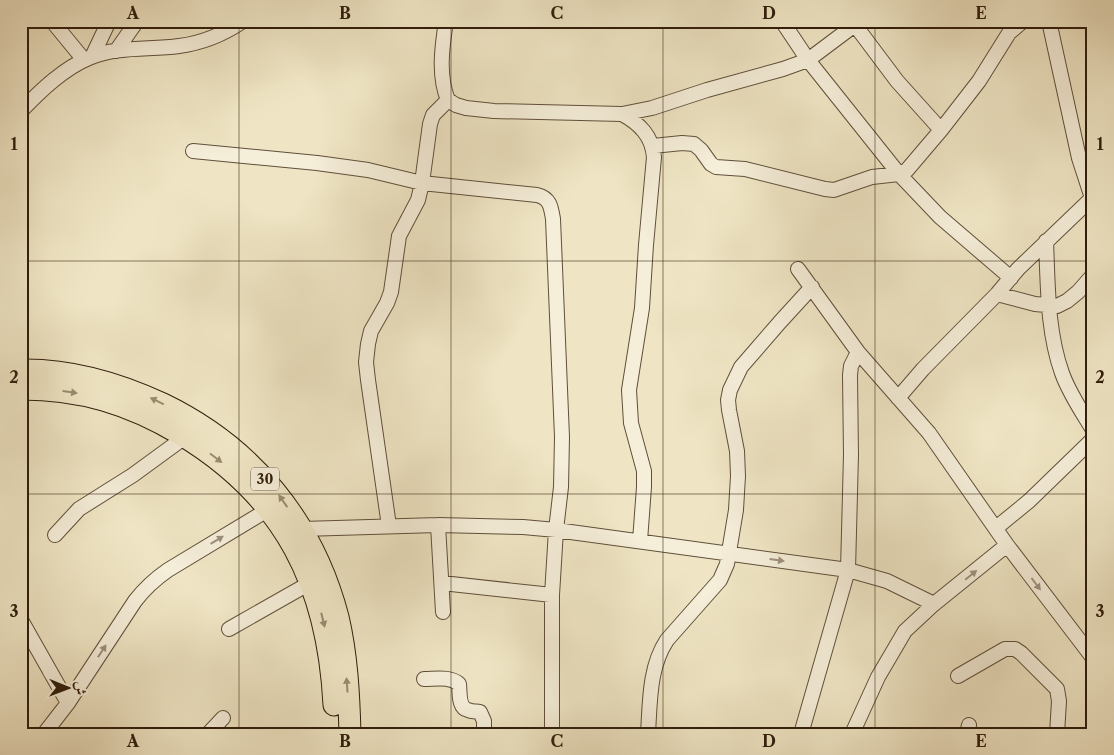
<svg xmlns="http://www.w3.org/2000/svg" width="1114" height="755" font-family="'Libre Caslon Text',Amiri,serif">
	<style>
		.lines { fill: none; stroke-linecap: round; stroke-linejoin: round }
		.street-casing { stroke: #604f3a; stroke-width: 16 }
		.primary-casing { stroke: #301d0c; stroke-width: 23 }
		.street { stroke: #f5eed9; stroke-width: 14 }
		.primary { stroke: #efe5c4; stroke-width: 21 }
		.oneway { fill: #998b71 }
		.oneway2 { fill: #9c907d }
		.grid { fill: none; stroke: #301d0c; stroke-width: 1; stroke-opacity: 0.55 }
		.labels { text-anchor: middle; stroke-width: 4.5; stroke-linejoin: round; paint-order: stroke }
		.shield { fill: #f5eed9; stroke: #6b5c4a; stroke-width: 1 }
		.shield-label { font-size: 14px; font-weight: bold; fill: #301d0c }
		.neatline { fill: none; stroke: #301d0c; stroke-width: 2 }
		.grid-label { font-size: 16px; text-anchor: middle; font-weight: bold; fill: #301d0c }
	</style>
	<rect width="100%" height="100%" fill="#efe5c4"/>
	<filter id="stains"><feTurbulence type="fractalNoise" baseFrequency=".004" numOctaves="4"/><feColorMatrix values="0 0 0 0 .2 0 0 0 0 .09 0 0 0 0 .02 0 0 0 .5 -.17"/></filter>
	<radialGradient id="worn" r=".72"><stop offset=".6" stop-color="#630" stop-opacity="0"/><stop offset="1" stop-color="#630" stop-opacity=".3"/></radialGradient>
	<g class="lines">
		<defs>
			<path id="street" d="M52 21 84 60
				M446 21C442 47 438 76 448 100L456 105 466 108 494 111 622 114 652 108 707 90 783 69 808 60 782 21
				M860 21 808 60 899 174 940 217 1011 278
				M1049 21 1079 158 1092 198
				M116 51 137 21
				M92 57 109 21
				M21 111C41 90 64 68 91 57 119 46 150 50 179 46 202 43 224 34 243 21
				M622 114C640 124 652 136 654 157L646 245 642 308 629 390 631 423 644 471V487L640 541
				M941 130 979 81 1009 33 1023 21
				M653 146 682 143 694 144 701 150 711 164 716 167 745 169 825 189 834 190 872 177 899 174 907 170 941 130 897 81 855 25
				M193 151 317 163 368 170 422 183 537 195C550 198 551 207 553 219L562 437 561 487 556 530 552 595V734
				M1046 241C1048 285 1047 331 1062 373 1069 393 1082 412 1093 430
				M798 269 858 352 929 433 1007 545 1093 658
				M997 294 1035 304 1057 306 1067 301 1078 292 1093 275
				M898 398 923 369 997 294 1018 269 1093 197
				M438 525 443 612
				M389 526 368 380 366 362 368 344 371 331 387 303 391 292 399 236 418 200 422 183 430 124 433 115 448 100
				M996 528 1029 501 1093 439
				M302 529 438 525 523 527 556 530 848 570 887 581 934 604
				M55 535 79 509 133 475 185 437
				M442 583 552 595
				M21 620 68 703
				M229 629 310 583
				M958 676 1005 649H1015L1021 653 1057 689 1059 701 1057 734
				M424 679C436 679 450 676 459 684 460 692 458 708 468 710 472 712 476 711 480 712L484 721V734
				M44 734 68 703 135 601C145 588 155 579 168 570L269 509
				M208 734 223 718
				M648 734C650 702 649 667 667 640L720 580 727 564 736 510 738 476 737 451 729 410 728 400 730 390 741 367 780 322 812 287
				M801 734 848 570 851 455 850 375 851 366 858 352
				M852 734 878 677 905 631 934 604 1007 545
				M967 734 969 725"/>
			<path id="primary" d="M21 370C72 369 118 383 163 404 252 447 313 521 338 617 347 655 349 695 350 734
				M21 389C81 389 129 404 180 434 285 497 328 585 334 705"/>
		</defs>
		<use href="#street" class="street-casing"/>
		<use href="#primary" class="primary-casing"/>
		<use href="#street" class="street"/>
		<use href="#primary" class="primary"/>
	</g>
	<defs><path id="oneway-solid" d="M-6-.8H1V-3.2L6.5 0L1 3.2V.8H-6Z" transform="scale(1.25)"/></defs>
	<g class="oneway">
		<use href="#oneway-solid" transform="translate(70 392) rotate(8)"/>
		<use href="#oneway-solid" transform="translate(157 401) rotate(-154)"/>
		<use href="#oneway-solid" transform="translate(216 458) rotate(37)"/>
		<use href="#oneway-solid" transform="translate(283 501) rotate(-125)"/>
		<use href="#oneway-solid" transform="translate(323 620) rotate(76)"/>
		<use href="#oneway-solid" transform="translate(347 685) rotate(-94)"/>
	</g>
	<g class="oneway2">
		<use href="#oneway-solid" transform="translate(217 540) rotate(-31)"/>
		<use href="#oneway-solid" transform="translate(777 560) rotate(8)"/>
		<use href="#oneway-solid" transform="translate(971 575) rotate(-39)"/>
		<use href="#oneway-solid" transform="translate(1036 584) rotate(53)"/>
		<use href="#oneway-solid" transform="translate(102 651) rotate(-57)"/>
	</g>
	<path class="grid" d="M239 21V734M451 21V734M663 21V734M875 21V734M21 261H1093M21 494H1093"/>
	<g class="labels">
		<rect class="shield" x="251" y="467.5" width="28" height="23" rx="4"/>
		<g class="shield-label">
			<text x="265" y="484">30</text>
		</g>
	</g>
	<rect width="1114" height="755" fill="none" stroke="#efe5c4" stroke-width="55"/>
	<g transform="translate(68 688) rotate(91)" stroke="#f5eed9" stroke-width="4" paint-order="stroke">
	<path d="M0-4L9 19L0 12L-9 19Z" fill="#301d0c"/>
	<text y="-8" font-size="14" font-weight="bold" text-anchor="middle" fill="#301d0c">ش</text>
	</g>
	<rect x="28" y="28" width="1058" height="700" class="neatline"/>
	<g class="grid-label">
		<text x="133" y="19">A</text>
		<text x="345" y="19">B</text>
		<text x="557" y="19">C</text>
		<text x="769" y="19">D</text>
		<text x="981" y="19">E</text>
		<text x="14" y="150">1</text>
		<text x="1100" y="150">1</text>
		<text x="14" y="383">2</text>
		<text x="1100" y="383">2</text>
		<text x="14" y="617">3</text>
		<text x="1100" y="617">3</text>
		<text x="133" y="747">A</text>
		<text x="345" y="747">B</text>
		<text x="557" y="747">C</text>
		<text x="769" y="747">D</text>
		<text x="981" y="747">E</text>
	</g>
	<rect width="100%" height="100%" filter="url(#stains)"/>
	<rect width="100%" height="100%" fill="url(#worn)"/>
</svg>
